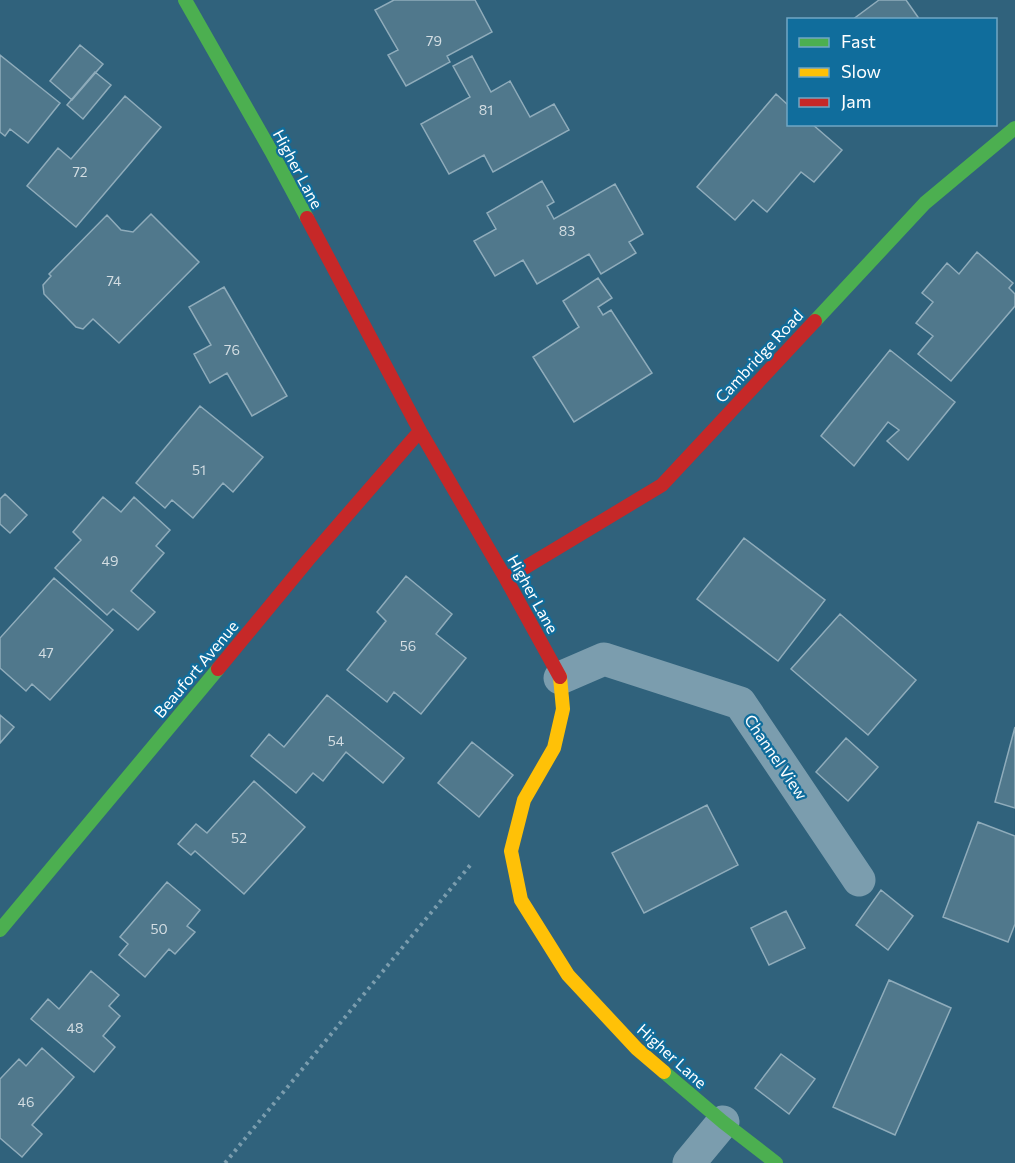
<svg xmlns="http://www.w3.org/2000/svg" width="1015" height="1163" font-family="Commissioner,sans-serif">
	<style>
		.building { fill: #50788c; stroke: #8facbb; stroke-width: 1.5 }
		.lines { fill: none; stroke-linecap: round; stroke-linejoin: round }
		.path { stroke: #7b9dae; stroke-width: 4; stroke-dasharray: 3 4.5; stroke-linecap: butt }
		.street { stroke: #7b9dae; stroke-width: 33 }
		.fast { stroke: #4caf50; stroke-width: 14 }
		.slow { stroke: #ffc107; stroke-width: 14 }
		.jam { stroke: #c62828; stroke-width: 14 }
		.labels { text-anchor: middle; stroke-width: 4.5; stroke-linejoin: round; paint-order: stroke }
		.number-label { font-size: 14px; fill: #d3dde2 }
		.street-label { font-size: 16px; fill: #fff; stroke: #106d9c }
	</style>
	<rect width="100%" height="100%" fill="#30627c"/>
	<path class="building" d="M394 0H475L492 32 447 56 450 62 406 86 388 55 398 50 375 10Z
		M879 0H906L920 20H852Z
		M80 45 103 64 72 100 50 81Z
		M0 55 60 103 28 143 10 129 5 136 0 132Z
		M472 56 491 92 510 81 530 117 554 104 569 130 493 172 484 155 449 174 421 124 470 97 453 66Z
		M95 72 111 85 83 119 67 105Z
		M776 94 788 105V124H812L842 150 814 182 801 172 767 212 753 200 735 220 697 187Z
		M125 96 161 127 76 227 27 186 58 148 71 159Z
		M542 181 554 202 547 206 554 219 615 184 643 234 629 242 636 253 601 274 589 254 537 284 523 260 495 276 474 241 496 229 487 213Z
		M151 214 199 262 119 343 93 319 83 329 76 327 44 294 43 285 51 276 49 274 107 215 121 230 133 232Z
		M977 252 1013 283 1009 288 1015 294V306L951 381 918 354 933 336 916 323 933 302 922 293 947 263 959 274Z
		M598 278 612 298 598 307 603 315 611 310 652 373 574 422 533 357 579 327 563 301Z
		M224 287 287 396 252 416 227 373 210 383 194 354 211 345 189 307Z
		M890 350 955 402 908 460 887 441 899 430 888 422 854 466 821 436Z
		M200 406 263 457 233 492 223 483 193 518 172 500 165 508 136 483Z
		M5 494 27 515 10 533 0 524V499Z
		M103 497 121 512 134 497 170 530 156 546 164 553 131 591 155 612 138 630 113 609 107 615 55 568 81 540 73 532Z
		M744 538 825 600 778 661 697 599Z
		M406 576 452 614 436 634 466 658 421 714 394 692 387 702 347 670 386 621 377 612Z
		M54 578 113 630 50 700 32 684 26 691 0 668V638Z
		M840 614 916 680 868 735 791 669Z
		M327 695 404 758 383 783 346 752 323 781 313 773 296 793 251 756 269 734 284 747Z
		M0 715 14 727 0 743Z
		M1015 727V808L995 802Z
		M846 738 878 767 848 801 816 772Z
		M472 742 513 775 479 817 438 783Z
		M254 781 305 827 244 894 195 851 191 855 178 844 196 824 207 833Z
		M707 805 738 865 644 913 612 853Z
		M978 822 1015 836V924L1008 942 943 917Z
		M167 882 200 910 187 926 195 932 175 954 169 949 145 977 119 955 128 944 120 937Z
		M881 890 913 916 888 950 856 925Z
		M786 911 805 948 769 965 751 928Z
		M91 971 119 995 109 1006 120 1016 103 1036 115 1047 94 1072 31 1019 48 999 59 1009Z
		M889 980 951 1008 895 1135 833 1107Z
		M42 1048 74 1077 32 1125 42 1134 22 1157 0 1138V1079L19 1059 26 1066Z
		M781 1054 815 1079 789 1114 755 1088Z"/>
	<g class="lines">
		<path class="path" d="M225 1163 472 863"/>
		<path class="street" d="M560 678 604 659 740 703 859 880
			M689 1163 723 1122"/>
		<path class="fast" d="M185 0 271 151 307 218
			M815 321 925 203 1015 128
			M0 930 218 669
			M664 1072 723 1122 776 1163"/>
		<path class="slow" d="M560 677 563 709 554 748 524 800 511 851 521 900 568 975 637 1049 664 1072"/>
		<path class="jam" d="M307 218 420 431 506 579 560 677
			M506 579 662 485 815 321
			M218 669 308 560 420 431"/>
	</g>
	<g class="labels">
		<g class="number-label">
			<text x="434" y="46">79</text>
			<text x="486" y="115">81</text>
			<text x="80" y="177">72</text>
			<text x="567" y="236">83</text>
			<text x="114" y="286">74</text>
			<text x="232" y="355">76</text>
			<text x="199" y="475">51</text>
			<text x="110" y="566">49</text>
			<text x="408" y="651">56</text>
			<text x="46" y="658">47</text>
			<text x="336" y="746">54</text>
			<text x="239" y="843">52</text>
			<text x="159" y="934">50</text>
			<text x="75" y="1033">48</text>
			<text x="26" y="1107">46</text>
		</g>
		<g class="street-label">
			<text transform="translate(298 169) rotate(62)" y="6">Higher Lane</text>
			<text transform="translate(759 356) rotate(-47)" y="6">Cambridge Road</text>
			<text transform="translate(533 594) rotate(61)" y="6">Higher Lane</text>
			<text transform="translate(196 669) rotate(-50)" y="6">Beaufort Avenue</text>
			<text transform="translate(776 757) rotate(56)" y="6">Channel View</text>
			<text transform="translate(672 1056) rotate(42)" y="6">Higher Lane</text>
		</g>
	</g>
	<rect x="787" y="18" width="210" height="108" fill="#106d9c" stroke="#70a7c4" stroke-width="1.5"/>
	<rect x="799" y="38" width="30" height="9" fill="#4caf50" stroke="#70a7c4" stroke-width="1.5"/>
	<text x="841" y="48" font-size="18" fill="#ffffff">Fast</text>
	<rect x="799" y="68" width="30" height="9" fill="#ffc107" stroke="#70a7c4" stroke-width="1.5"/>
	<text x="841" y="78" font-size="18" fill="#ffffff">Slow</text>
	<rect x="799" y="98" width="30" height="9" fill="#c62828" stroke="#70a7c4" stroke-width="1.5"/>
	<text x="841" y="108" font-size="18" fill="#ffffff">Jam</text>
</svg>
